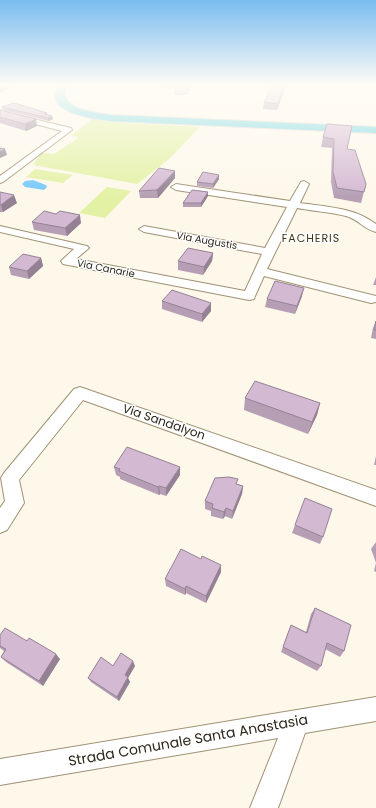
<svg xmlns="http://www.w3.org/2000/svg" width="376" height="808" font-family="Poppins,sans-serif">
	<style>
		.green { fill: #e3f1a4 }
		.water { fill: #74c7fc }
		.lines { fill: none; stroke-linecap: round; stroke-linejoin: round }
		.minor-casing { stroke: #a09173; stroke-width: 2 }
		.primary-casing { stroke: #d9d8d6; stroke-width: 2 }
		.minor { fill: #fff; fill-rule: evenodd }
		.primary { fill: #71d5e0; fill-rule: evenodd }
		.wall { fill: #b69fb5 }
		.shaded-wall { fill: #948294 }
		.building { fill: #d4b9d3; stroke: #948294 }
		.labels { text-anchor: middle; stroke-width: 3; stroke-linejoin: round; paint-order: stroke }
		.far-street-label { font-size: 10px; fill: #2d271b; stroke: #fff }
		.far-neighbourhood-label { font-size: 11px; letter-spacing: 1px; fill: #413418; stroke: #fff }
		.street-label { font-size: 12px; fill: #2d271b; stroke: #fff }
		.near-street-label { font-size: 14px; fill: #2d271b; stroke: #fff }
	</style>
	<rect width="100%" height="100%" fill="#fef8eb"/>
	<path class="green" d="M92 119 127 123 200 127 169 159 137 184 33 165 41 153 54 154 79 137 71 136Z
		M35 169 73 175 63 183 26 177Z
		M107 187 131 191 105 218 79 213Z"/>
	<path class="water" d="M33 180 46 185 47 187 44 190 25 187 22 184 25 181Z"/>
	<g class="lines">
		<defs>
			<path id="minor" d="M0 111 71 128 72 130 3 182 0 183V176L62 131 0 115Z
				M304 181 309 184 300 203C327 207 353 207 376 224V232C365 230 358 219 346 216 330 212 313 211 297 208L267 269 376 296V302L371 303 264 276 255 296 254 299 249 300 63 264 61 261 74 249 0 232V226L87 246 89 248 76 259 245 291 262 254 144 232 139 229 144 226 265 248 287 207 176 190 171 187 176 184 290 201 301 182Z
				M80 387 376 490V506L83 400 19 480 24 503 7 530 0 533V508L5 501 1 478 4 473 74 389Z
				M376 697V721L305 733 278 808H250L278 738 0 785V759Z"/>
			<path id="primary" d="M59 85H68C53 108 96 113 111 115L376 127V133L111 121C94 119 40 112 59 85Z"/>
		</defs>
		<use href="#minor" class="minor-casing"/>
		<use href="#primary" class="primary-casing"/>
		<use href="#minor" class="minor"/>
		<use href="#primary" class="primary"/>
	</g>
	<path class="wall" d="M160 85H191L187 95H174V88H160Z
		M273 85H286L277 110 263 109 264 102Z
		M2 107 47 113V115L53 119 49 121 3 110Z
		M0 110 37 126 26 131 0 123Z
		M352 126 347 149 366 184 361 203 334 198 331 182 332 148 321 147 323 137Z
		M219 175V179L213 188 197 186V182Z
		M175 178 158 198H140L139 191Z
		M0 192 17 203 3 212H0Z
		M208 196 201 207H183V203Z
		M56 214 81 223 67 236 34 230 32 222Z
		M213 253 212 261 203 275 178 270V261Z
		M41 258 43 266 29 279 11 275 9 267Z
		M376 277V285H373Z
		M302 296 295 314 265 307 267 299Z
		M162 301 211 311 202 322 162 309Z
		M376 321V339L371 338 373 328Z
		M245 398 320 403 317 415 308 434 244 410Z
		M376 456V465H374Z
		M114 467 180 475 166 496 160 494 159 495 120 479V477L116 475Z
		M237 484 243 486 242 494 232 519 225 516 223 519 211 516V511L205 509V501Z
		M295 525 323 537 320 544 292 533Z
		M376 542V572L374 571 376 563 371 549Z
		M201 559 221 572 206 603 186 593 185 595 166 586 165 579Z
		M315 608 344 651 340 657 325 649 321 666 317 671 281 652 291 625 306 632 311 614Z
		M0 635 27 641 60 659 43 686 6 662 1 657 4 651 0 648Z
		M113 666H135L128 678 130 682 119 701 91 682 88 678Z"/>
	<path class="shaded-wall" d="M0 85H14L0 93Z
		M189 85H191L187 95V89Z
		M284 85H286L277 110 278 104Z
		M52 116 53 119 49 121 48 118Z
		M36 119 37 126 26 131 25 124Z
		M5 149 7 155 0 158V152Z
		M175 171V178L158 198 157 190Z
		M219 175V179L213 188V184Z
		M208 192V196L201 207V203Z
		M14 195 17 203 3 212 1 205Z
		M80 215 81 223 67 236 65 228Z
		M213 253 212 261 203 275 204 267Z
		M41 258 43 266 29 279 27 271Z
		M304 288 302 296 295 314 297 306Z
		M211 303V311L202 322V314Z
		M320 403 317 415 308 434 312 422Z
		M180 467V475L166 496V488Z
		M159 486 160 494 159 495 158 487Z
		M243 486 242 494 232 519 233 511Z
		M226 508 225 516 223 519 224 512Z
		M221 565V572L206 603V596Z
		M186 586V593L185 595V589Z
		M56 654 60 659 43 686 39 681Z
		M133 661 135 666 128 678 130 682 119 701 117 697 125 675Z"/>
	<path class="building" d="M175 85H189L187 89 174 88Z
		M273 85H284L278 104 264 102Z
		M14 103 47 113 44 114 52 116 48 118 2 107Z
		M0 110 36 119 25 124 0 117Z
		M327 124 352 126 347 149 355 150 366 184 364 192 337 188 333 172 334 139 323 137Z
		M0 148 5 149 0 152Z
		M159 168 175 171 157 190 139 191Z
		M203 172 219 175 213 184 197 182Z
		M192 190 208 192 201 203H183Z
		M0 192 14 195 1 205 0 204Z
		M44 211 56 214 60 211 80 215 65 228 32 222Z
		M188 248 213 253 204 267 178 261Z
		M23 254 41 258 27 271 9 267Z
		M275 281 304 288 297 306 267 299Z
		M172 290 211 303 202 314 162 301Z
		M376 321V330H374Z
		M255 381 320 403 312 422 245 398Z
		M127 447 180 467 166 488 159 486 158 487 119 471 120 469 114 467Z
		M229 477 238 479 236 484 243 486 233 511 226 508 224 512 212 508 213 504 205 501 215 478Z
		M305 498 332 509 323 537 295 525Z
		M181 549 201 559 202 556 221 565 206 596 186 586 185 589 165 579Z
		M315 608 351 625 344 651 327 643 321 666 283 647 291 625 307 633Z
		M5 628 27 641 29 638 56 654 39 681 1 657 6 649 0 646V635Z
		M121 653 133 661 125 675 128 677 117 697 88 678 101 657 113 666Z"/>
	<linearGradient id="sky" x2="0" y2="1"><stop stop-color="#79bcf0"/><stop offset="0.43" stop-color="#fffcf6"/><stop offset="1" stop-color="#fffcf6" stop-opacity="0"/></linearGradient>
	<rect width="376" height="198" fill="url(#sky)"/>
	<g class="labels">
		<g class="far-street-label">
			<text transform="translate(207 240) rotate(10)" y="4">Via Augustis</text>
			<text transform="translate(106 268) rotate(11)" y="4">Via Canarie</text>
		</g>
		<g class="far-neighbourhood-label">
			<text x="311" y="242">FACHERIS</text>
		</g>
		<g class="street-label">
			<text transform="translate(164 422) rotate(19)" y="4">Via Sandalyon</text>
		</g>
		<g class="near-street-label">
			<text transform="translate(188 740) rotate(-10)" y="5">Strada Comunale Santa Anastasia</text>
		</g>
	</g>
</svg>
